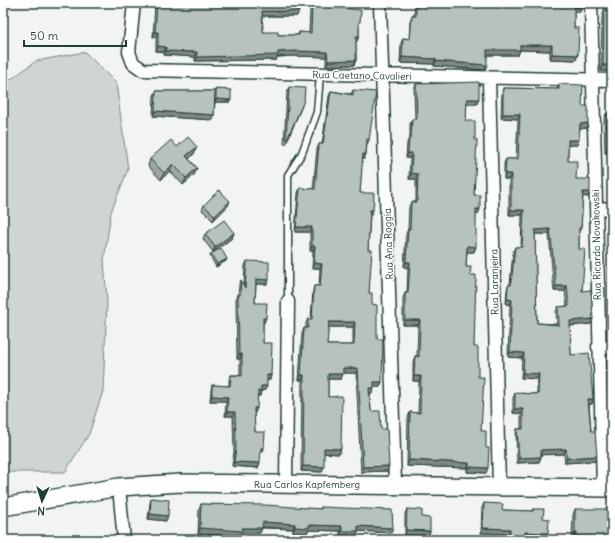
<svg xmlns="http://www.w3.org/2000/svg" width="615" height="543" font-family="Delius,sans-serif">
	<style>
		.green { fill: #ced5d3; stroke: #768984 }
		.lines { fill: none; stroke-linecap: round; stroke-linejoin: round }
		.lane-casing { stroke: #1f3d34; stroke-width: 9 }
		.street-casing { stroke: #1f3d34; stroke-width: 15 }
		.secondary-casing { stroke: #1f3d34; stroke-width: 20 }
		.lane { stroke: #fff; stroke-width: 6 }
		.street { stroke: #fff; stroke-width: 12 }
		.secondary { stroke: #fff; stroke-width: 17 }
		.wall { fill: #9da6a3; stroke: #1f3d34; fill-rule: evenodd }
		.shaded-wall { fill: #808784; stroke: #1f3d34 }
		.building { fill: #b7c1bd; stroke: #1f3d34; fill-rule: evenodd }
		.labels { text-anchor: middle; stroke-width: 3; stroke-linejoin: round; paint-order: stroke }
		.street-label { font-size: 10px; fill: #1f3d34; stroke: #fff }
	</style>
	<rect width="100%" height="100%" fill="#f2f3f3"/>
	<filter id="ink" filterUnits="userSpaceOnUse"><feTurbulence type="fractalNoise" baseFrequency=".025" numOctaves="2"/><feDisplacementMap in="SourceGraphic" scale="8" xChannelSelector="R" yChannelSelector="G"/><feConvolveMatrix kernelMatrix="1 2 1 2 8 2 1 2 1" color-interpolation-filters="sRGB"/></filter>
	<g filter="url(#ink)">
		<path class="green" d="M85 52 116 83 128 169 111 212 104 260 107 302 103 391 89 434 65 472H3V85L36 61Z"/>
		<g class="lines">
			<defs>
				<path id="lane" d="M288 301V175L302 153 317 112 320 75"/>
				<path id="street" d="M134 3 129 52 133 63 143 70 612 80
					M380 3 395 484
					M591 3 603 488
					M489 78 499 486
					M596 208 612 209
					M598 347 612 348
					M286 483 288 301
					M119 487 124 540"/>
				<path id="secondary" d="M3 507 119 487 180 483 612 488"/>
			</defs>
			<use href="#lane" class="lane-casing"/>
			<use href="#street" class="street-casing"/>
			<use href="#secondary" class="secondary-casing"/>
			<use href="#lane" class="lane"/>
			<use href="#street" class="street"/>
			<use href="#secondary" class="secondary"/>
		</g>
		<path class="wall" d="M155 3H300L297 16H262L263 32 278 35H298L299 32 309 33 310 10 312 5 359 26V36L357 41H356V60L354 65 326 66V57L294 56 277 57 276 60 195 61V57L164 55V52L156 51V37H153Z
			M415 3H582L580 12H574V28L576 60 550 59V51L520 50 518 55H487L485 70 434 66V64L400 63 401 43 403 38 409 39 410 21 412 16H414Z
			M606 3H612V71H601L602 17 604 11V6Z
			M416 84 477 104H466V121L475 140 474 195 480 209 478 214H476L474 252H467L466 267 470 275 474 347 478 377 481 431 486 473 467 472V468L407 466 408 418 410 412 418 413 419 381H413V362L415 356H417L418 325H403V298L405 293H407L408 268 404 267 406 234 408 229 409 207 411 202H416V179H409L410 158H406L407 143 409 138H410V124L412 119H415L414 89Z
			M559 84 582 106 588 123 587 128 579 129 577 145H568V161L576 179 588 197 583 196 581 228 580 233H579V249L582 291 593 319 591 324 570 326 571 355 592 404H589L591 431 595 461 565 463 564 454H541V457L539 462 517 463 516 434 517 429H521V414L513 413V398L515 393 537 394V379L521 378 522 358 508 357 510 305 506 304 507 290 508 285H510L513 251 515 247H521L522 215H509V179H504V163L506 159H516L518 119 501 118 502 93 503 88 557 89ZM535 234H549L554 291H565L567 306 558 307 556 312 557 324 537 323Z
			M289 87 302 106 286 144H284L287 92Z
			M216 89 230 102H215L214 115 213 120 153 116 154 96 156 91H215Z
			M353 90 369 140 367 145V144L366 154 364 159H362L360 193 373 210 371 215H370L368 250 369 293 372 304 377 339 380 387H374L373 393H370L371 411 381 429 387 471 361 472 356 373H343L341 379H328V397L339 454 324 453 322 472 301 471 302 380H299L302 333 304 328H306V323L308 319H311L313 290 314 286H319L320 268H312L313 251H310V232H295L298 193 300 188 313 189 317 149 319 144H322L329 96 331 91 351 94ZM328 327H353V345H327Z
			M606 114H612V182H610V153H605L604 120Z
			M177 147 194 154 189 159 197 168 194 175 183 185 170 171 161 180 148 166 150 159Z
			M204 205 228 206 213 221 202 210Z
			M234 233 232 238 213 252 203 239 205 234Z
			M211 254 226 261 216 267 210 256Z
			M247 261 267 284H256L255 303 264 323H263V343L271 375 270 380H267L265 390 261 391 260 396H257L255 413H254L255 432 263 452H260L258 468 232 466 234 452 233 416H225L226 401H210L211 390 212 385 229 386V380L231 375H240V359H237L236 299 238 295 239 285 241 280 244 286 245 266Z
			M151 498 166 521 148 519 150 503Z
			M484 503 502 510 532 511 533 509 543 518 548 533 546 538 524 537 523 540H508V534L481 533 482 508Z
			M201 504 320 509 321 507 393 528 391 533 358 531 356 536H340V531L308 530 307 533 293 532V529L262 528 260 533H241L240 536 198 534 199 510Z
			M407 509 422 517 430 531 428 536 405 535V514Z
			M575 509 612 540H574V538H572L573 515Z"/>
		<path class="shaded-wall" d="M574 7H582L580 12H572Z
			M262 11H299L297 16H260Z
			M155 32H158L156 37H153Z
			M356 36H359L357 41H354Z
			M520 45H552L550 51 520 50 518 55H485L487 50Z
			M158 46 166 47 164 52 156 51Z
			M166 51 197 52 195 57 164 55Z
			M296 51 327 52 326 57 294 56 277 57 276 60 195 61 197 57Z
			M552 54 578 55 576 60 550 59Z
			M402 57 436 59 434 64 400 63Z
			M356 60 354 65 326 66 328 61Z
			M435 61 487 65 485 70 434 66Z
			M603 65H612V71H601Z
			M216 99 231 100 230 102H215Z
			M467 99H479L477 104H465Z
			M155 111 214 115 213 120 153 116Z
			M503 114H520L518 119 501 118Z
			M588 123 587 128 578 129 580 124Z
			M568 140H579L577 145H567Z
			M197 147 194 154 184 164 186 156Z
			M607 148H612L610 153H605Z
			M408 153H412L410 158H406Z
			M363 154H366L364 159H361Z
			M173 164 170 171 161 180 164 173Z
			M197 168 194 175 183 185 186 178Z
			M411 173 418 174 416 179H409Z
			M505 174H511L509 179H504Z
			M612 177V182H610Z
			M583 192H590L588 197 581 196Z
			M230 201 228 206 213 221 215 216Z
			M476 209H480L478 214H474Z
			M370 210H373L371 215H369Z
			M511 210H524L522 215H509Z
			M296 227H312L310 232H295Z
			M579 228H581L580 233H577Z
			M550 229 549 234H533L535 230Z
			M234 233 232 238 213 252 215 247Z
			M312 246H315L313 251H310Z
			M467 246 476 247 474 252H465Z
			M227 259 226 261 216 267 217 264Z
			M406 262H410L408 268 404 267Z
			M314 263 322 264 320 268H312Z
			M256 279 269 280 267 284H255Z
			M556 286H567L565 291H554Z
			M507 299 512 300 510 305 506 304Z
			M263 318H266L264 323H261Z
			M593 319 591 324 568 326 570 321Z
			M405 320H420L418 325H403Z
			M329 322H355L353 327H327Z
			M510 352 524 353 522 358 508 357Z
			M239 354H242L240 359H237Z
			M343 368H358L356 373H341Z
			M523 373 539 374 537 379 521 378Z
			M328 374H343L341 379H326Z
			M267 375H271L270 380H265Z
			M301 375H304L302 380H299Z
			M414 376H421L419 381H413Z
			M374 382H382L380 387H372Z
			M261 386H267L265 390 260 391Z
			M369 388H374L373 393H368Z
			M258 391H261L260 396 256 395Z
			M212 396 228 397 226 401H210Z
			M588 399H593L592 404H587Z
			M254 408H257L255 413H252Z
			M515 409H523L521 414 513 413Z
			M227 412H235L233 416H225Z
			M261 448H264L263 452H259Z
			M324 448 341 449 339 454 323 453Z
			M566 449 564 454 539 455 541 450Z
			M597 456 595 461 565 463 567 458Z
			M541 457 539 462 517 463 519 458Z
			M409 460 469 463 467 468 407 466Z
			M234 462 260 463 258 468 232 466Z
			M303 466 324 467 322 472 301 471Z
			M389 466 387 471 361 472 363 467Z
			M469 467 488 468 486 473 467 472Z
			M150 514 168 516 166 521 148 519Z
			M263 522 295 524 293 529 261 527Z
			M309 525 342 526 340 531 308 530 307 533 293 532 295 527Z
			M358 526 393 528 391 533 358 531 356 536H340L342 531Z
			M200 528H262L260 533H241L240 536 198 534Z
			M483 528 510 529 508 534 481 533Z
			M406 530 430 531 428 536 405 535Z
			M525 532 548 533 546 538 524 537 523 540H508L510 535Z
			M575 532H577L574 538H572Z"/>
		<path class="building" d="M157 3H300L299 11H262L263 32H278V35H299V32L311 33 312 5 361 10 360 22H359V36H356V60L328 61 327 52 296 51 278 52V55L197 57V52L166 51V47L158 46V32H155Z
			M416 3H582V7H574V28H579L578 55 552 54V45H520V50H487V65L435 61 436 59 402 57 403 38 410 39 412 16H416Z
			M607 3H612V65H603L604 11H606Z
			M479 82V99H467L466 121H475V140H477L474 195H480V209H476V247L467 246 466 267H471L470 275H476L474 347H478V377H484L481 431H486V448H489L488 468 469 467V463L409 460 410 412 420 413 421 376H414L415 356 419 357 420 320H405V293H408L410 262H406L408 229H410L411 202H417L418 174 411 173 412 153H408L409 138H411L412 119H417L416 84Z
			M559 84 583 85 582 106H588V123L580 124 579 140H568V161H577L576 179H590V192H583L581 228H579V249H585L582 291 591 290 593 319 570 321 571 355 589 353 593 399H588L591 431H595L597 456 567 458 566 449 541 450V457L519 458 517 429H523V409H515V393L538 394 539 374 523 373 524 353 510 352 512 300 507 299 508 285H511L515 247H522L524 210H511V174H505L506 159H518L520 114H503V88L559 89ZM550 229 556 286H567L569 306 558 307 559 325 537 323 535 230Z
			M289 87 305 88 304 101 287 139H286Z
			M216 89 231 90V100L216 99Z
			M353 90 376 92 369 140 367 139 366 154H363L360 193H374L373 210H370L368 250H372L369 293H372V304L377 305V339H383L382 382H374V388H369L371 411H380L381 429H387L389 466 363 467 358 368H343V374H328V397L342 396 341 449 324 448V467L303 466 304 375H301L304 328H308V319H312L314 286H320L322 264 314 263 315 246H312V227H296L300 188 315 189 319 144H323L331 91 353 95ZM329 322H355L354 345H327Z
			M156 91H215L214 115 155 111Z
			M606 114H612V148H607Z
			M188 137 197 147 186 156 197 168 186 178 173 164 164 173 150 159 171 140 177 147Z
			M219 190 230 201 215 216 204 205Z
			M224 220 234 233 215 247 205 234Z
			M221 248 227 259 217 264 211 254Z
			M247 261 269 262V280L256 279 255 303H267L266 318H263V343H272L271 375H267V386H261V391H258L257 408H254L255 432H265L264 448H261L260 463 234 462 236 448 235 412H227L228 397 212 396V385L230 386 231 375 242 376V354H239L238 295H240L241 280 245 288Z
			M151 498 169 500 168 516 150 514Z
			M484 503 503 504 502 510 533 511V509H544L543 518 549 519 548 533 525 532V536L510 535V529L483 528Z
			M201 504 265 505 321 509V507L392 510 393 528 358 526V531H342V526L309 525V528L295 527V524L263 522 262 528H242V531L200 528Z
			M407 509 422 510V517L430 518V531L406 530Z
			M575 509H612V540H576L577 532H575Z"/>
	</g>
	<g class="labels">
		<g class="street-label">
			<text transform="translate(362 75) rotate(1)" y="4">Rua Caetano Cavalieri</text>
			<text transform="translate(388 244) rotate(-92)" y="4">Rua Ana Roggia</text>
			<text transform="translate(596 245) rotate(-91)" y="4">Rua Ricardo Novakowski</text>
			<text transform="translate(494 282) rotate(-91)" y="4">Rua Laranjeira</text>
			<text x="307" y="488">Rua Carlos Kapfemberg</text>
		</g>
	</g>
	<rect width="615" height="543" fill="none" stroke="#fff" stroke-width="16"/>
	<rect x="8" y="8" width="599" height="527" fill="none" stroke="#1f3d34" stroke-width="1.5" filter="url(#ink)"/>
	<g transform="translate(42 501) rotate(184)" stroke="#ffffff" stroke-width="3" paint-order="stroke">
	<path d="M0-3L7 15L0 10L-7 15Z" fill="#1f3d34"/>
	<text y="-6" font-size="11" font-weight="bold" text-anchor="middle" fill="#1f3d34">N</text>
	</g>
	<path d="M24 40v6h102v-6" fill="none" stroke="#1f3d34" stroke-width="2"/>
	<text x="30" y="40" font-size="12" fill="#1f3d34" stroke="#ffffff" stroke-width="3" paint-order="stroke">50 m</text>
</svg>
